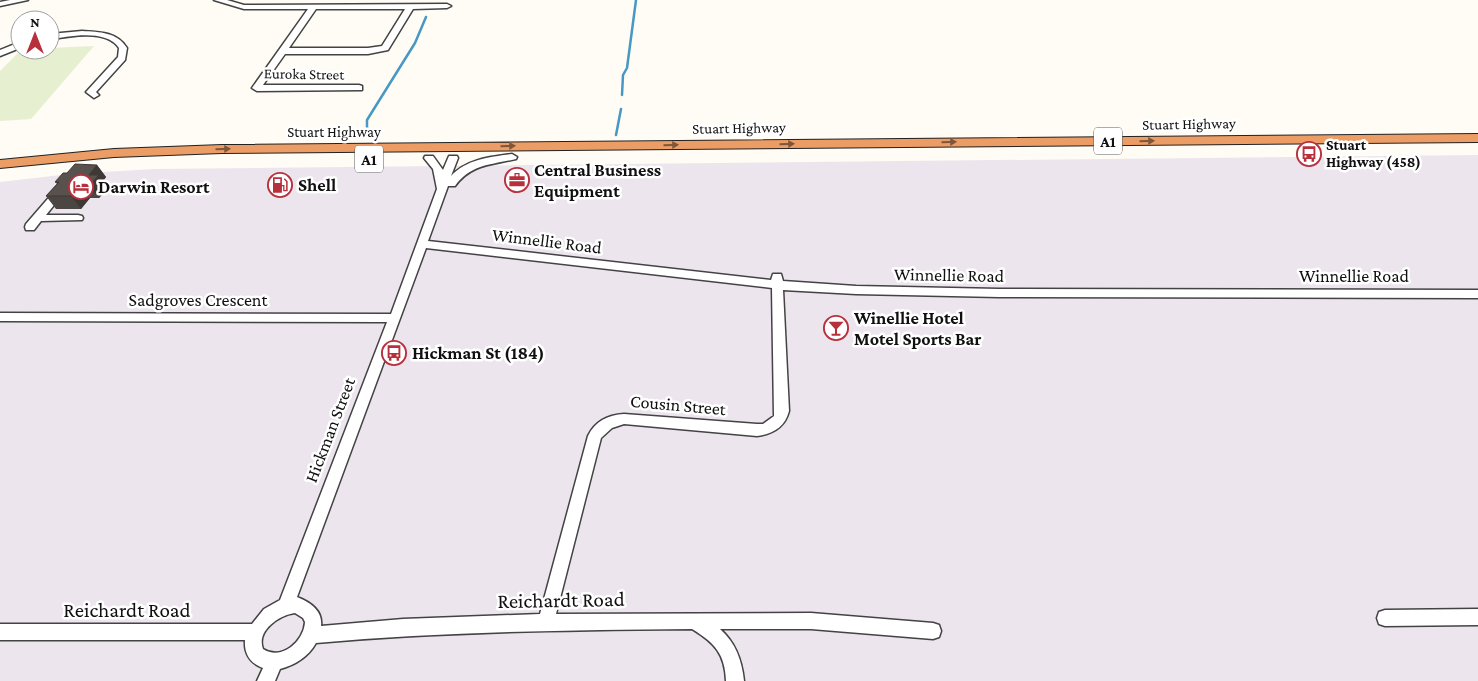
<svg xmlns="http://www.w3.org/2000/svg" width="1478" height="681" font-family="'Crimson Pro',serif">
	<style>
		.industrial { fill: #ece5ee }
		.pitch { fill: #e6efd0 }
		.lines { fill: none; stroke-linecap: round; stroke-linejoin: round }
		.stream { stroke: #4798c5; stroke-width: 2.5 }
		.minor-casing { stroke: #434343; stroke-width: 3 }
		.highway-casing { stroke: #212121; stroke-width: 2 }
		.minor { fill: #fff; fill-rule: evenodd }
		.highway { fill: #eb9d65; fill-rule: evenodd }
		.wall { fill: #4c4642 }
		.shaded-wall { fill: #3e3936 }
		.building { fill: #58514d; stroke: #3e3936 }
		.oneway { fill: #7e563a }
		.labels { text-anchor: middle; stroke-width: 5; stroke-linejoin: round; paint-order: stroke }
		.far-street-label { font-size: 15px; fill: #101010; stroke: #fff }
		.far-poi-label { font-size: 15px; font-weight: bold; fill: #101010; stroke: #fff; text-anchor: start }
		.shield { fill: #fff; stroke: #585858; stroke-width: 1 }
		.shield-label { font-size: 16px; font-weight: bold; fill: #101010 }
		.poi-label { font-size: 18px; font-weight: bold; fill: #101010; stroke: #fff; text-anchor: start }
		.street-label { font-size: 18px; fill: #101010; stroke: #fff }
		.near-street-label { font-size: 21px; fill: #101010; stroke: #fff }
	</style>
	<rect width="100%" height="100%" fill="#fefcf4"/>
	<path class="industrial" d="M1478 155V681H0V182L69 174 155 169Z"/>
	<path class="pitch" d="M94 46 31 119 0 121V71L21 50H50V48Z"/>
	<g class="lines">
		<path class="stream" d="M622 95 623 75 627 68 636 0
			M367 132V120L415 43 426 17
			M616 135 621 109
			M365 137 366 135"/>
		<defs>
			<path id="minor" d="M10 0H28L0 6V2Z
				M214 0H227L244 5 447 4 451 6 447 8 413 9 388 50 368 54H285L263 85H359L362 86V90L257 91 252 88 308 9H244ZM316 9H405L382 46 368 48H289Z
				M82 31C100 32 117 32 127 48L125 60 96 92 99 95 94 98 86 92 118 57 119 48C106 29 69 36 50 40V34Z
				M20 42V48L0 56V50Z
				M512 154 517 157 516 159C491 165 471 164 455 186H448L428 241 771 280 773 274H781L783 281 856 286 999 289 1478 290V298L999 297 856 294 783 290 789 411C785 427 773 434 757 436L624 424 612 428 601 438 556 614 811 613 933 623 939 625 941 631 939 637 933 639 811 629H720C736 643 742 661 744 681H726C725 654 715 643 692 629 566 630 441 632 316 643 308 657 295 665 280 669L275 681H257L263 668C250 663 244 654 245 640H0V624H252L264 609 280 600 387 322 0 321V313L391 314 437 189 433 169 424 158 425 156H433L443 170 449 156H457L458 158 451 176C467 159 490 157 512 154ZM426 248 772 288 774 416 763 424H757L624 414C608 415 595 421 588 436L540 614 403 619 321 626C323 611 310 602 297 597ZM295 613 303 618 305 622C304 641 282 661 263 649 256 631 279 615 295 613Z
				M62 186 67 189 46 215H78L82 216 83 218 82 220 41 221 34 230H26L25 227 26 224 58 187Z
				M1478 609V625L1385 626 1379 624 1377 618 1379 612 1385 610Z"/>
			<path id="highway" d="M1478 134V142L222 153 114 157 0 168V160L114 149 222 145Z"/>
		</defs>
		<use href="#minor" class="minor-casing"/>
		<use href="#highway" class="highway-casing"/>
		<use href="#minor" class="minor"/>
		<use href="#highway" class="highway"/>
	</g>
	<path class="wall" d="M97 165 106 177 103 181 108 188 99 198H90L81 209H56L46 196 57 184 55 182Z"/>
	<path class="shaded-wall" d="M97 165 106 177 103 181 108 188 99 198 89 186V175Z
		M80 186 90 198 81 209 71 196Z"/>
	<path class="building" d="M75 164 97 165 89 175H99L89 186H80L71 196H46L59 182H55L63 173H67Z"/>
	<defs><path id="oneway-solid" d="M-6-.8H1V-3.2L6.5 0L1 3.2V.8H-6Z" transform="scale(1.25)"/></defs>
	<g class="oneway">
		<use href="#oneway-solid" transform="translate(1147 141) rotate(-1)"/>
		<use href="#oneway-solid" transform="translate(949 142) rotate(-1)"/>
		<use href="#oneway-solid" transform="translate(787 144) rotate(-1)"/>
		<use href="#oneway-solid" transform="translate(671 145) rotate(-1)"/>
		<use href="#oneway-solid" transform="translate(508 146) rotate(-1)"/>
		<use href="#oneway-solid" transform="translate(223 149) rotate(-1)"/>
	</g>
	<defs>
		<symbol id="bus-ring" viewBox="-11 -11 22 22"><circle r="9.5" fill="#fff" stroke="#b8303c" stroke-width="1.5"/><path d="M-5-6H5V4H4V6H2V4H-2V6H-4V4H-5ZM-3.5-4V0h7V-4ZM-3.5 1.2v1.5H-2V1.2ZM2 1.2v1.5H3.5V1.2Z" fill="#b8303c"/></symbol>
		<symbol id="office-ring" viewBox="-11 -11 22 22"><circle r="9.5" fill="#fff" stroke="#b8303c" stroke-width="1.5"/><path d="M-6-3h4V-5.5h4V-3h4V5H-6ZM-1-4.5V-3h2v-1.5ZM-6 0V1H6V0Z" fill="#b8303c"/></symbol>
		<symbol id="fuel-ring" viewBox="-11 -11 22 22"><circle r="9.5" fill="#fff" stroke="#b8303c" stroke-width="1.5"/><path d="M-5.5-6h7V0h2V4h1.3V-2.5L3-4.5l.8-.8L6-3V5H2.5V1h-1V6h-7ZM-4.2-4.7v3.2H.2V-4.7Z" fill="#b8303c"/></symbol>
		<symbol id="hotel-ring" viewBox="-11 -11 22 22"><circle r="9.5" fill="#fff" stroke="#b8303c" stroke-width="1.5"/><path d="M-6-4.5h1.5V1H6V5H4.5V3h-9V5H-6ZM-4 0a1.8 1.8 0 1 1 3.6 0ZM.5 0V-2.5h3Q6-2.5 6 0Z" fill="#b8303c"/></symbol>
		<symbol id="bar-ring" viewBox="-11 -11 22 22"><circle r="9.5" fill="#fff" stroke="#b8303c" stroke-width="1.5"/><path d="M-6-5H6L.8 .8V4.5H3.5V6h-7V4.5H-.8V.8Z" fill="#b8303c"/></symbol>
	</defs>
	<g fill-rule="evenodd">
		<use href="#bus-ring" x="1295" y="140" width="28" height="28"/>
		<use href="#office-ring" x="503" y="166" width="28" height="28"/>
		<use href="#fuel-ring" x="266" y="171" width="28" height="28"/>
		<use href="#hotel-ring" x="67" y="173" width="28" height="28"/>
		<use href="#bar-ring" x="822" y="314" width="28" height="28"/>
		<use href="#bus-ring" x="380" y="339" width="28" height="28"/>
	</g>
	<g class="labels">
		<g class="far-street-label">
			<text transform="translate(304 74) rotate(1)" y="5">Euroka Street</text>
			<text transform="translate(1189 124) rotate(-1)" y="5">Stuart Highway</text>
			<text transform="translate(739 128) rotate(-1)" y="5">Stuart Highway</text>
			<text x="334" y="137">Stuart Highway</text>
		</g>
		<g class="far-poi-label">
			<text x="1326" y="150">Stuart<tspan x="1326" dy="17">Highway (458)</tspan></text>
		</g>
		<g class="shield">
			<rect x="1094" y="127.5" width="28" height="27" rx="4"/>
			<rect x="355" y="145.5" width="28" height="27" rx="4"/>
		</g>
		<g class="shield-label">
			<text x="1108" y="147">A1</text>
			<text x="369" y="165">A1</text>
		</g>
		<g class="poi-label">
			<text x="534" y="176">Central Business<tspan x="534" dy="21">Equipment</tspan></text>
			<text x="298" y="191">Shell</text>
			<text x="98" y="193">Darwin Resort</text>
			<text x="854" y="324">Winellie Hotel<tspan x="854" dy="21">Motel Sports Bar</tspan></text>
			<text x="412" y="359">Hickman St (184)</text>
		</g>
		<g class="street-label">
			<text transform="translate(547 241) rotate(7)" y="6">Winnellie Road</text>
			<text transform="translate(949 275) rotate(1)" y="6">Winnellie Road</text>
			<text x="1354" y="282">Winnellie Road</text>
			<text x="198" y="306">Sadgroves Crescent</text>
			<text transform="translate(678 405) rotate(5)" y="6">Cousin Street</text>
			<text transform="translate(330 430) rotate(-69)" y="6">Hickman Street</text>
		</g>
		<g class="near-street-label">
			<text transform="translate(561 600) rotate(-1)" y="7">Reichardt Road</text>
			<text x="127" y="617">Reichardt Road</text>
		</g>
	</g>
	<g transform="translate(35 35)"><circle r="24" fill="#ffffff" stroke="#9f9f9f"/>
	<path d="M0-4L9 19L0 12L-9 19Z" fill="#b8303c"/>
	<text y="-8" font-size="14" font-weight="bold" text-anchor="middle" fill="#101010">N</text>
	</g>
</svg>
